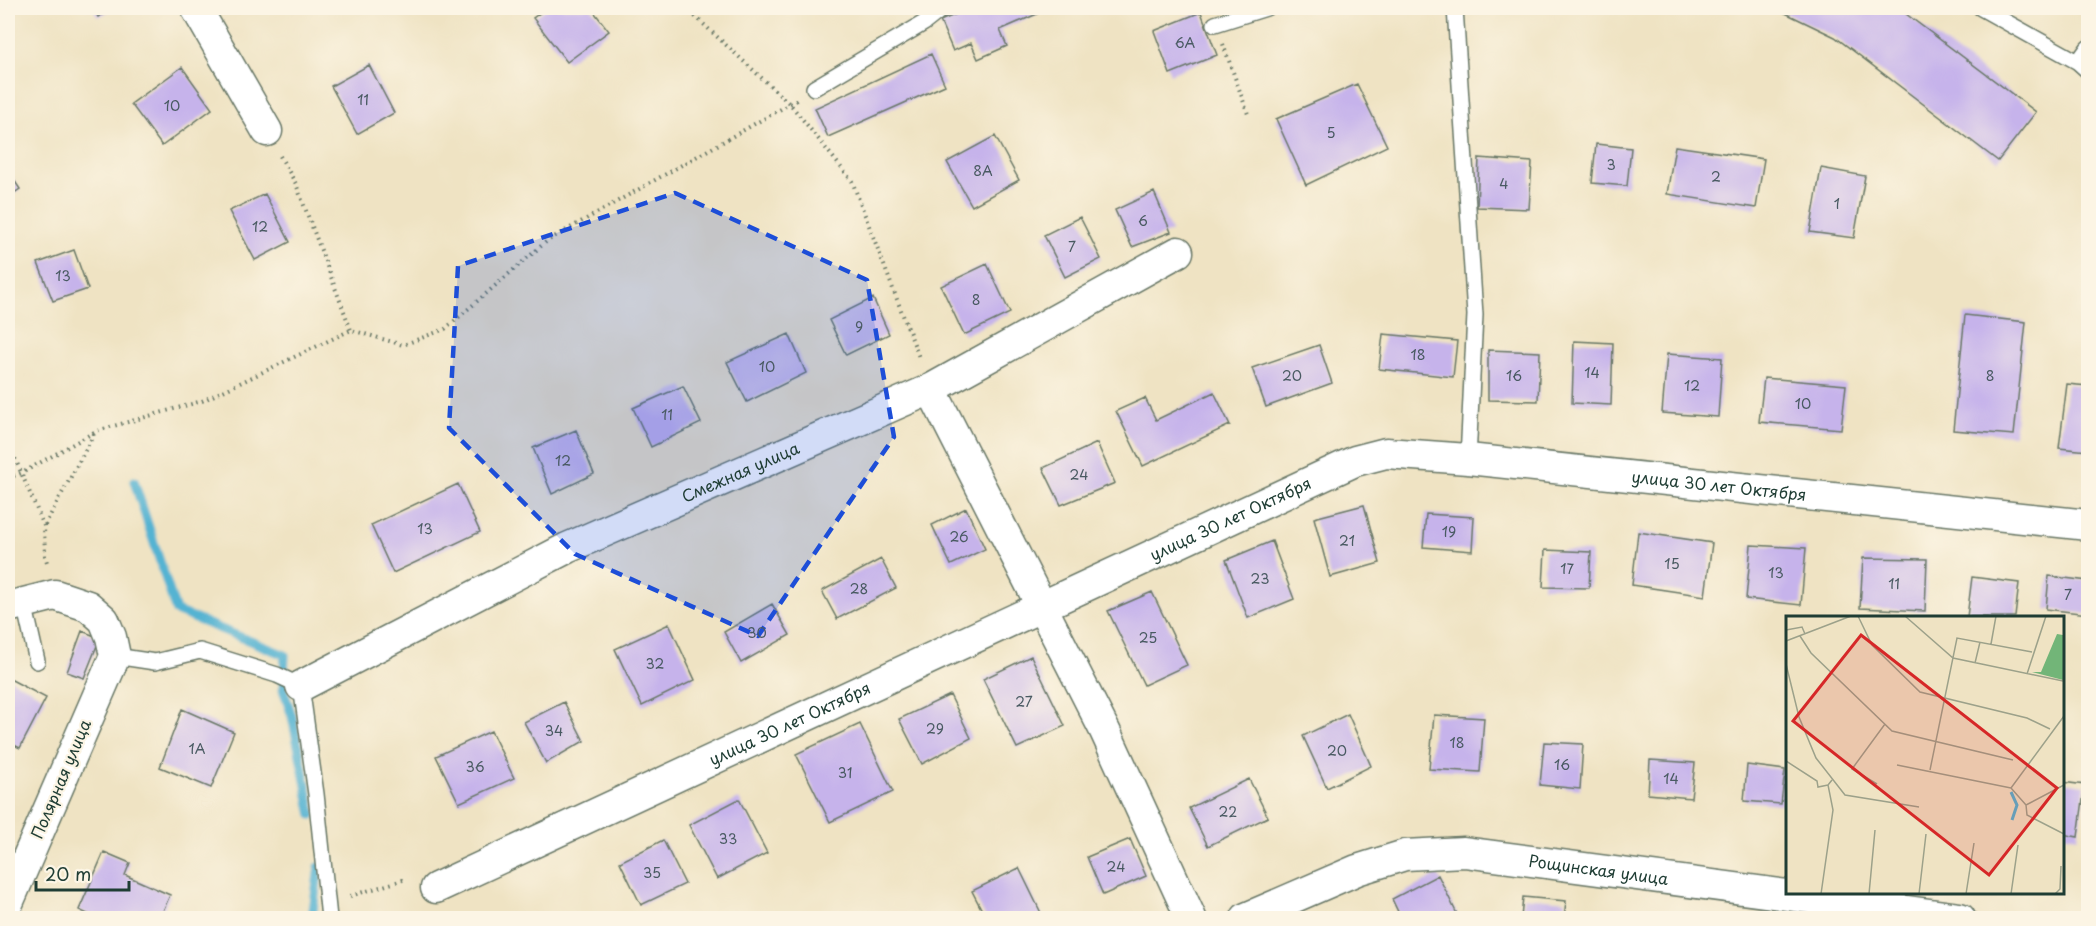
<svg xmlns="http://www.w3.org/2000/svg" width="2096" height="926" font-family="'Playpen Sans',sans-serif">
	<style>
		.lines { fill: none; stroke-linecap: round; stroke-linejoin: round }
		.stream { stroke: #54b3d2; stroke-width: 9 }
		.building { fill: #c6b3eb }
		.lane-casing { stroke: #687766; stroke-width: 18 }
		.street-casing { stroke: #687766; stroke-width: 33 }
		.path { stroke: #687766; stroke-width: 4; stroke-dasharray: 1.5 4.5; stroke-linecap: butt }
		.lane { stroke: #fff; stroke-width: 15 }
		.street { stroke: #fff; stroke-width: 30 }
		.marked { fill: #1d4ed8; fill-opacity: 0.2; stroke: #1d4ed8; stroke-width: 4.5; stroke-dasharray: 12 8; stroke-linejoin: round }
		.labels { text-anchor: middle; stroke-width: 4.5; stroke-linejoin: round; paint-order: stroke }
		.number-label { font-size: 14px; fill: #495a62 }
		.street-label { font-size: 16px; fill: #1f3d34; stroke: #fcf5e5 }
		.inset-river { fill: none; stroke: #54b3d2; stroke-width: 3 }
		.inset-road { fill: none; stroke: #9ca18a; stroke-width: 1.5 }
		.view { fill: #d62828; fill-opacity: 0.15; stroke: #d62828; stroke-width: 3 }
		.inset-edge { fill: none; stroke: #1f3d34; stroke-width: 3 }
	</style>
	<rect width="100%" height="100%" fill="#fcf5e5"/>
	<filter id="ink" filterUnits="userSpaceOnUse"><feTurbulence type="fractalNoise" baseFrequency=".0167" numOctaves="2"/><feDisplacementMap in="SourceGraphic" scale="12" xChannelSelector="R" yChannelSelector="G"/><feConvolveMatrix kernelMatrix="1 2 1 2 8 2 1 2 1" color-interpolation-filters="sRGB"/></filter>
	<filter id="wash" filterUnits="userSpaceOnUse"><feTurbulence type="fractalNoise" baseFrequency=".008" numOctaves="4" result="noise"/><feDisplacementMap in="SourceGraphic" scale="24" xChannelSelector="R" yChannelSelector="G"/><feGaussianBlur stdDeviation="1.35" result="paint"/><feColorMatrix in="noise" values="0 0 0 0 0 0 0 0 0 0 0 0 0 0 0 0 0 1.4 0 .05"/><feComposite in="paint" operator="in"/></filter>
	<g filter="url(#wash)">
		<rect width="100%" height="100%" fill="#efe3c3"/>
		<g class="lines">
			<path class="stream" d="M134 481 176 611 285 655 283 689 292 716 312 815
				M312 918 319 867"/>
		</g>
		<g id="blocks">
			<path class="building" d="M93 8H114L98 17Z
				M547 8H591L609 31 567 62 533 18Z
				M971 8H1035L1037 14 1000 30 1007 46 978 59 971 43 953 51 940 21Z
				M1775 8H1898L2036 112 1998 161 1835 37Z
				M1201 12 1217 55 1170 74 1154 31Z
				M931 54 945 85 828 137 815 108Z
				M369 65 394 113 357 134 331 86Z
				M182 67 212 109 162 146 131 104Z
				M1357 84 1387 146 1306 185 1276 119Z
				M995 136 1019 180 972 206 947 162Z
				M1596 144 1631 148 1627 186 1592 183Z
				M1675 146 1764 159 1756 208 1667 194Z
				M1479 158 1532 162 1529 209 1477 207Z
				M1821 168 1865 176 1854 238 1810 232Z
				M8 171 20 189 8 197Z
				M1154 192 1171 232 1132 247 1115 210Z
				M265 194 290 242 255 260 229 211Z
				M1080 217 1101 259 1065 277 1044 235Z
				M74 250 88 289 53 301 38 263Z
				M987 264 1010 313 964 335 941 286Z
				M873 298 889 334 846 355 829 320Z
				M1965 315 2026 322 2014 435 1953 430Z
				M789 334 806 373 747 402 727 362Z
				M1383 334 1457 341 1453 377 1379 369Z
				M1574 341 1613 343 1611 405 1572 403Z
				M1319 345 1332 383 1266 407 1252 368Z
				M1488 350 1540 352 1538 401 1488 400Z
				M1667 354 1722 358 1718 417 1662 413Z
				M1764 378 1846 385 1841 429 1759 422Z
				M2067 384 2088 386V451L2059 448Z
				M683 386 701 423 651 447 633 408Z
				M1214 392 1230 425 1143 466 1116 411 1145 398 1156 420Z
				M576 430 594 474 552 494 533 448Z
				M1097 443 1115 483 1061 505 1043 468Z
				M458 484 480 532 393 573 371 525Z
				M1364 505 1380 563 1330 577 1314 518Z
				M966 508 985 549 951 565 932 525Z
				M1426 514 1474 517 1472 551 1423 547Z
				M1638 532 1712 543 1705 596 1632 585Z
				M1272 541 1294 599 1248 618 1226 560Z
				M1751 545 1806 548 1801 605 1746 599Z
				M1545 550 1591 552 1589 588 1543 587Z
				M1863 558 1927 559 1925 611 1860 608Z
				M881 559 896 588 837 619 822 591Z
				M2049 576 2088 581V614L2046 609Z
				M1972 577 2019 583 2015 617H1967Z
				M1152 592 1187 665 1144 685 1108 611Z
				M772 604 790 635 741 663 724 632Z
				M669 624 695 680 642 706 615 649Z
				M82 631 100 638 84 678 67 672Z
				M1031 656 1065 726 1017 748 983 679Z
				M8 678 46 698 20 748 8 742Z
				M950 695 971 738 922 764 899 719Z
				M564 702 584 741 546 763 524 722Z
				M182 709 234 732 211 788 160 767Z
				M1348 714 1371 766 1327 788 1303 736Z
				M1434 715 1484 718 1480 772 1429 769Z
				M860 724 893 792 830 822 796 754Z
				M491 731 514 778 459 803 436 756Z
				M1544 742 1583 744 1580 789 1540 785Z
				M1650 760 1695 763 1691 798 1648 794Z
				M1747 765 1785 770 1781 804 1744 801Z
				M1249 779 1268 817 1208 846 1189 808Z
				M2062 782 2085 785 2078 837 2062 834Z
				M739 799 767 853 717 879 689 825Z
				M1130 839 1146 876 1103 895 1087 857Z
				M663 840 685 884 641 905 620 862Z
				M104 852 130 863 125 875 170 895 160 918H91L92 916 79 910Z
				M1019 868 1043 917 1039 918H986L972 891Z
				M1438 875 1458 916 1452 918H1401L1392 899Z
				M1523 897 1566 901 1564 918H1521Z
				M1616 915 1637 917V918H1615Z"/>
		</g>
	</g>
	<g filter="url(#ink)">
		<use href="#blocks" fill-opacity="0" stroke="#687766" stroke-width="1.5"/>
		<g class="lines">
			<defs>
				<path id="lane" d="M1455 8 1475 315 1468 459
					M1981 8 2078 62 2088 71
					M1215 24 1266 8
					M2078 62 2088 48
					M814 88 924 23 943 8
					M24 603 37 661
					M115 656 155 662 200 651 277 675 301 686 316 794 329 918"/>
				<g id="street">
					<path d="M196 8 267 131"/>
					<path d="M931 389 1105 731 1191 918"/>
					<path d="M8 607 55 595 88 606 104 620 111 637 115 656 8 903"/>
					<path id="s1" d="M301 686 567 548 931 389 1178 252"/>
					<path id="s2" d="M436 888 1355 461 1386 453 1468 459 2088 525"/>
					<path id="s3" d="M1246 918 1357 870 1405 855 1464 852 1960 918"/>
				</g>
			</defs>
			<use href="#lane" class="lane-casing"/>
			<use href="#street" class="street-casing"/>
			<path class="path" d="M686 8 791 105 852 181 920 360
				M1223 44 1248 114
				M280 156 296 184 351 330
				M8 442 44 526 45 556 48 565
				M8 478 22 473 96 431 202 401 351 330 403 345 445 329 547 241 797 100
				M45 525 95 432
				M350 896 403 880 406 881"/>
			<use href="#lane" class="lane"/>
			<use href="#street" class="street"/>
		</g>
	</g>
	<path class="marked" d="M675 193 867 280 894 437 758 636 575 554 449 428 458 266Z"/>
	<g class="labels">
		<g class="number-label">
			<text x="1185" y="48">6А</text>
			<text x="363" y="105">11</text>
			<text x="172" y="111">10</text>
			<text x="1331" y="138">5</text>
			<text x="1611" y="170">3</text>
			<text x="983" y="176">8А</text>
			<text x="1716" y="182">2</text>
			<text x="1504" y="189">4</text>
			<text x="1837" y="209">1</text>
			<text x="1143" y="226">6</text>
			<text x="260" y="232">12</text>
			<text x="1072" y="252">7</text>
			<text x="63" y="281">13</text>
			<text x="976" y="305">8</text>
			<text x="859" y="332">9</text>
			<text x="1418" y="360">18</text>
			<text x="767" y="372">10</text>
			<text x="1592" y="378">14</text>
			<text x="1292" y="381">20</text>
			<text x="1514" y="381">16</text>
			<text x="1990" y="381">8</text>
			<text x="1692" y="391">12</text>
			<text x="1803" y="409">10</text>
			<text x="667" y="420">11</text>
			<text x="563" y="466">12</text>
			<text x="1079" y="480">24</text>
			<text x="425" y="534">13</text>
			<text x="1449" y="537">19</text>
			<text x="959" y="542">26</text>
			<text x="1347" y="546">21</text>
			<text x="1672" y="569">15</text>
			<text x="1567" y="574">17</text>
			<text x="1776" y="578">13</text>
			<text x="1260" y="584">23</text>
			<text x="1894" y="589">11</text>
			<text x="859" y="594">28</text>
			<text x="2068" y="600">7</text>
			<text x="757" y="638">30</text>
			<text x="1148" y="643">25</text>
			<text x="655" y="669">32</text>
			<text x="1024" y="707">27</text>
			<text x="935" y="734">29</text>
			<text x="554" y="736">34</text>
			<text x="1457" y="748">18</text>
			<text x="197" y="754">1А</text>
			<text x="1337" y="756">20</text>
			<text x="1562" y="770">16</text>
			<text x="475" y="772">36</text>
			<text x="845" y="778">31</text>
			<text x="1671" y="784">14</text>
			<text x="1228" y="817">22</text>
			<text x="728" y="844">33</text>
			<text x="1116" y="872">24</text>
			<text x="652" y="878">35</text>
		</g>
		<g class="street-label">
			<text dy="6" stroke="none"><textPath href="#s1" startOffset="489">Смежная улица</textPath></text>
			<text dy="6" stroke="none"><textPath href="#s2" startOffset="1380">улица 30 лет Октября</textPath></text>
			<text dy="6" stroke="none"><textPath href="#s2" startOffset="876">улица 30 лет Октября</textPath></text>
			<text dy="6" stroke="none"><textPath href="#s2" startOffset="390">улица 30 лет Октября</textPath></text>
			<text transform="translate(61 779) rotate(-67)" y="6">Полярная улица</text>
			<text dy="6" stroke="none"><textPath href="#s3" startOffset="366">Рощинская улица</textPath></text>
		</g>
	</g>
	<g transform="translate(1786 616)">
		<rect width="278" height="278" fill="#efe3c3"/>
		<path d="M271 18 277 19V64L246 56H255Z" fill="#72b578"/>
		<path class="inset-river" d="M225 176 231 189 226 204"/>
		<path class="inset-road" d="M72 0 86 29 134 76 241 102 264 113M119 0 167 42 277 65M0 14 16 11 19 18M14 20 25 37 106 115 227 144M0 25 65 0M205 28 210 0M189 47 194 26M0 48 13 101 30 142 59 179 133 191M241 58 260 0M0 145 31 165 32 171 42 169M111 149 225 172M144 154 171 22 246 36M91 168 66 153 99 108M240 189 225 172 278 100M240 189 241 199 278 218M240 189 278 169M35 278 47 194 42 169 46 164M83 278 89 214M133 278 140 218M180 278 188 227M225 278 232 229M269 278 274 273 275 250"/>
		<path class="view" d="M75 19 271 172 203 259 7 105Z"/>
		<rect width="278" height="278" class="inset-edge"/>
	</g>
	<rect width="2096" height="926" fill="none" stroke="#fcf5e5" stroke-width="30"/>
	<path d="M36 881v9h93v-9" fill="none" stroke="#1f3d34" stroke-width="3"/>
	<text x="45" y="881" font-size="18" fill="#1f3d34" stroke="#fcf5e5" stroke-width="4.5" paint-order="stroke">20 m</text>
</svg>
